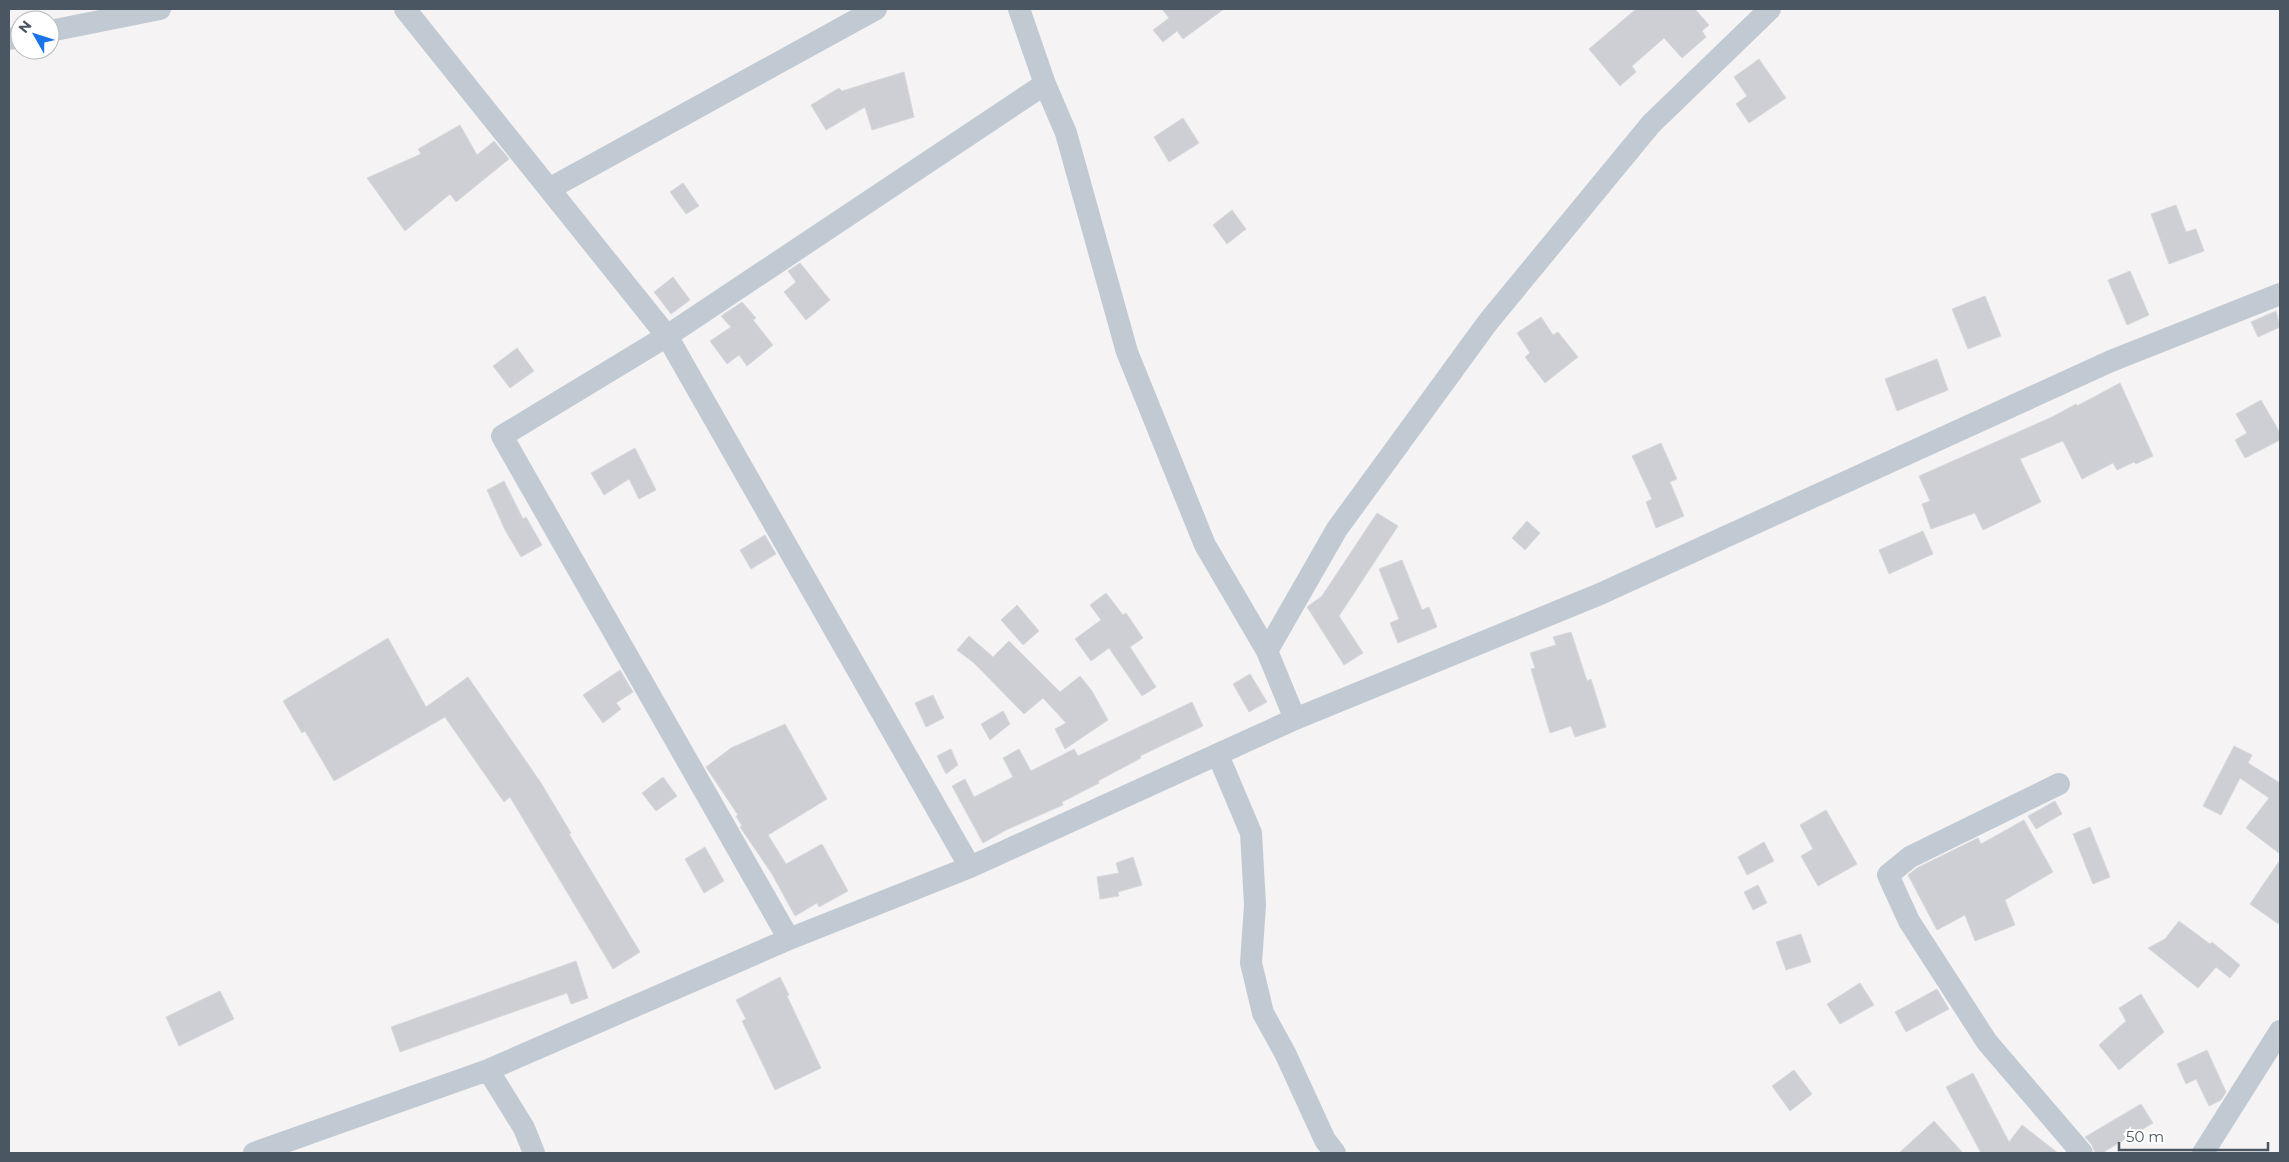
<svg xmlns="http://www.w3.org/2000/svg" width="2289" height="1162" font-family="Montserrat,sans-serif">
	<style>
		.building { fill: #cdcfd5; stroke: #d7d9de }
		.lines { fill: none; stroke-linecap: round; stroke-linejoin: round }
		.minor { stroke: #c1cad2; stroke-width: 22 }
	</style>
	<rect width="100%" height="100%" fill="#f5f3f3"/>
	<path class="building" d="M1162 9H1224L1183 39 1177 31 1163 42 1153 30 1169 18Z
		M1636 9H1695L1709 25 1702 31 1706 37 1682 58 1664 38 1632 66 1636 72 1620 86 1589 49Z
		M1759 59 1786 98 1749 123 1736 104 1747 96 1734 77Z
		M904 72 914 117 872 130 865 107 826 130 811 105 839 88 842 91Z
		M1183 118 1199 143 1169 162 1154 137Z
		M460 125 477 155 494 141 509 159 456 202 450 194 405 231 367 178 421 154 418 149Z
		M683 183 699 206 686 214 670 192Z
		M2176 205 2186 232 2196 229 2204 251 2169 264 2151 214Z
		M1232 210 1246 229 1227 244 1213 225Z
		M800 263 830 300 806 320 784 292 796 282 788 271Z
		M2130 271 2149 315 2127 325 2108 280Z
		M673 277 690 300 671 314 654 292Z
		M1985 296 2001 336 1968 349 1952 309Z
		M742 302 756 318 753 320 773 345 747 366 739 355 727 364 710 341 731 327 721 316Z
		M2276 311 2280 327 2258 337 2251 322Z
		M1541 317 1553 335 1558 332 1578 357 1545 383 1525 357 1530 353 1517 333Z
		M517 348 534 371 510 388 493 366Z
		M1937 359 1948 390 1897 411 1885 379Z
		M2120 383 2153 456 2136 464 2134 462 2117 470 2113 463 2082 479 2063 441 2060 442 2020 459 2041 502 1983 530 1975 513 1931 529 1922 504 1930 501 1919 476 2052 417 2076 404 2077 406Z
		M2261 400 2280 433V440L2245 458 2235 440 2247 433 2236 414Z
		M1661 443 1677 479 1670 482 1684 516 1656 528 1646 502 1652 499 1632 456Z
		M635 448 656 490 639 499 629 479 604 495 591 473Z
		M504 481 523 519 526 517 542 545 521 557 505 530 487 490Z
		M1377 513 1398 526 1339 616 1363 653 1344 665 1307 607 1322 596Z
		M1527 521 1540 533 1525 550 1512 538Z
		M1923 531 1933 554 1889 574 1879 550Z
		M765 535 776 554 751 569 740 550Z
		M1402 560 1422 610 1429 607 1437 627 1398 643 1390 623 1399 619 1379 569Z
		M1106 593 1123 615 1126 613 1143 638 1130 647 1156 687 1142 696 1109 648 1091 661 1075 639 1101 620 1090 605Z
		M1017 605 1039 631 1023 645 1001 620Z
		M1571 632 1587 681 1591 679 1606 727 1575 737 1571 726 1550 733 1531 669 1535 668 1530 653 1556 645 1553 637Z
		M969 636 993 657 1009 641 1060 692 1080 676 1092 691 1108 720 1065 749 1055 729 1066 723 1043 698 1024 714 974 663 957 650Z
		M388 638 426 707 468 677 541 783 571 833 569 834 640 952 613 969 510 797 504 802 445 717 334 781 305 731 302 733 283 701Z
		M620 670 633 692 616 703 621 709 603 723 583 695Z
		M1250 674 1267 702 1249 712 1233 684Z
		M933 695 944 718 926 727 915 703Z
		M1192 702 1203 726 1140 756 1141 758 1098 781 1099 783 1062 802 1063 805 1006 830 983 843 952 786 965 779 974 797 1013 777 1003 758 1019 749 1031 771 1074 749 1078 756Z
		M1003 711 1010 724 990 740 981 724Z
		M785 724 827 799 768 835 786 864 822 844 848 891 819 907 817 903 795 916 772 874 740 827 742 826 736 816 738 815 706 767 731 748Z
		M2234 746 2252 755 2248 763 2280 783V854L2246 828 2269 798 2240 778 2221 815 2203 806Z
		M951 749 958 765 946 774 937 756Z
		M663 777 677 796 656 811 642 793Z
		M2055 801 2062 814 2036 829 2028 816Z
		M1826 810 1857 864 1818 886 1801 856 1813 849 1800 825Z
		M2024 820 2053 872 2005 900 2015 925 1975 941 1965 915 1937 930 1908 875 1917 868 1978 838 1981 844Z
		M2090 827 2110 877 2093 884 2073 834Z
		M1764 842 1774 861 1747 875 1738 857Z
		M705 847 724 881 704 893 685 859Z
		M1133 857 1142 885 1118 892 1119 896 1100 899 1097 877 1119 873 1116 863Z
		M2280 860V925L2250 904Z
		M1758 885 1767 903 1753 910 1744 892Z
		M2179 921 2210 944 2212 942 2240 965 2230 978 2216 967 2198 988 2148 948 2165 939Z
		M1801 934 1811 962 1786 970 1776 942Z
		M576 961 588 998 571 1004 567 993 400 1052 391 1027Z
		M780 977 789 995 787 996 821 1068 775 1090 742 1021 746 1019 736 1000Z
		M1860 983 1874 1005 1840 1024 1827 1004Z
		M1937 989 1949 1009 1906 1032 1895 1012Z
		M220 991 234 1019 179 1046 166 1017Z
		M2141 994 2164 1032 2119 1070 2099 1045 2126 1021 2119 1008Z
		M2207 1050 2226 1092 2221 1100 2209 1106 2196 1079 2186 1084 2177 1064Z
		M1794 1070 1812 1094 1790 1111 1772 1086Z
		M1973 1073 2009 1142 2022 1125 2058 1153H1981L1946 1087Z
		M2141 1104 2153 1123 2102 1153H2095L2092 1145 2085 1137Z
		M1934 1121 1963 1153H1899Z"/>
	<g class="lines">
		<path class="minor" d="M405 9 667 336 970 867
			M1019 9 1045 84 1066 133 1127 352 1205 545 1267 651 1295 719
			M50 31 160 9
			M9 39 20 37
			M549 189 876 9
			M1267 651 1337 529 1488 322 1651 124 1770 9
			M1218 755 1251 833 1255 905 1251 963 1263 1013 1285 1053 1325 1140 1335 1153
			M2059 784 1910 857 1888 875 1909 921 1987 1042 2082 1153
			M789 939 502 436 667 336 1045 84
			M488 1070 524 1128 534 1153
			M254 1153 488 1070 789 939 970 867 1295 719 1600 594 2111 361 2280 294
			M2203 1153 2280 1031"/>
	</g>
	<rect width="2289" height="1162" fill="none" stroke="#4a5661" stroke-width="20"/>
	<g transform="translate(35 35) rotate(309)"><circle r="24" fill="#ffffff" stroke="#b7bbc0"/>
	<path d="M0-4L9 19L0 12L-9 19Z" fill="#1a73e8"/>
	<text y="-8" font-size="14" font-weight="bold" text-anchor="middle" fill="#4a5661">N</text>
	</g>
	<path d="M2119 1142v8h149v-8" fill="none" stroke="#4a5661" stroke-width="2.5"/>
	<text x="2126" y="1142" font-size="15" fill="#4a5661" stroke="#ffffff" stroke-width="4" paint-order="stroke">50 m</text>
</svg>
